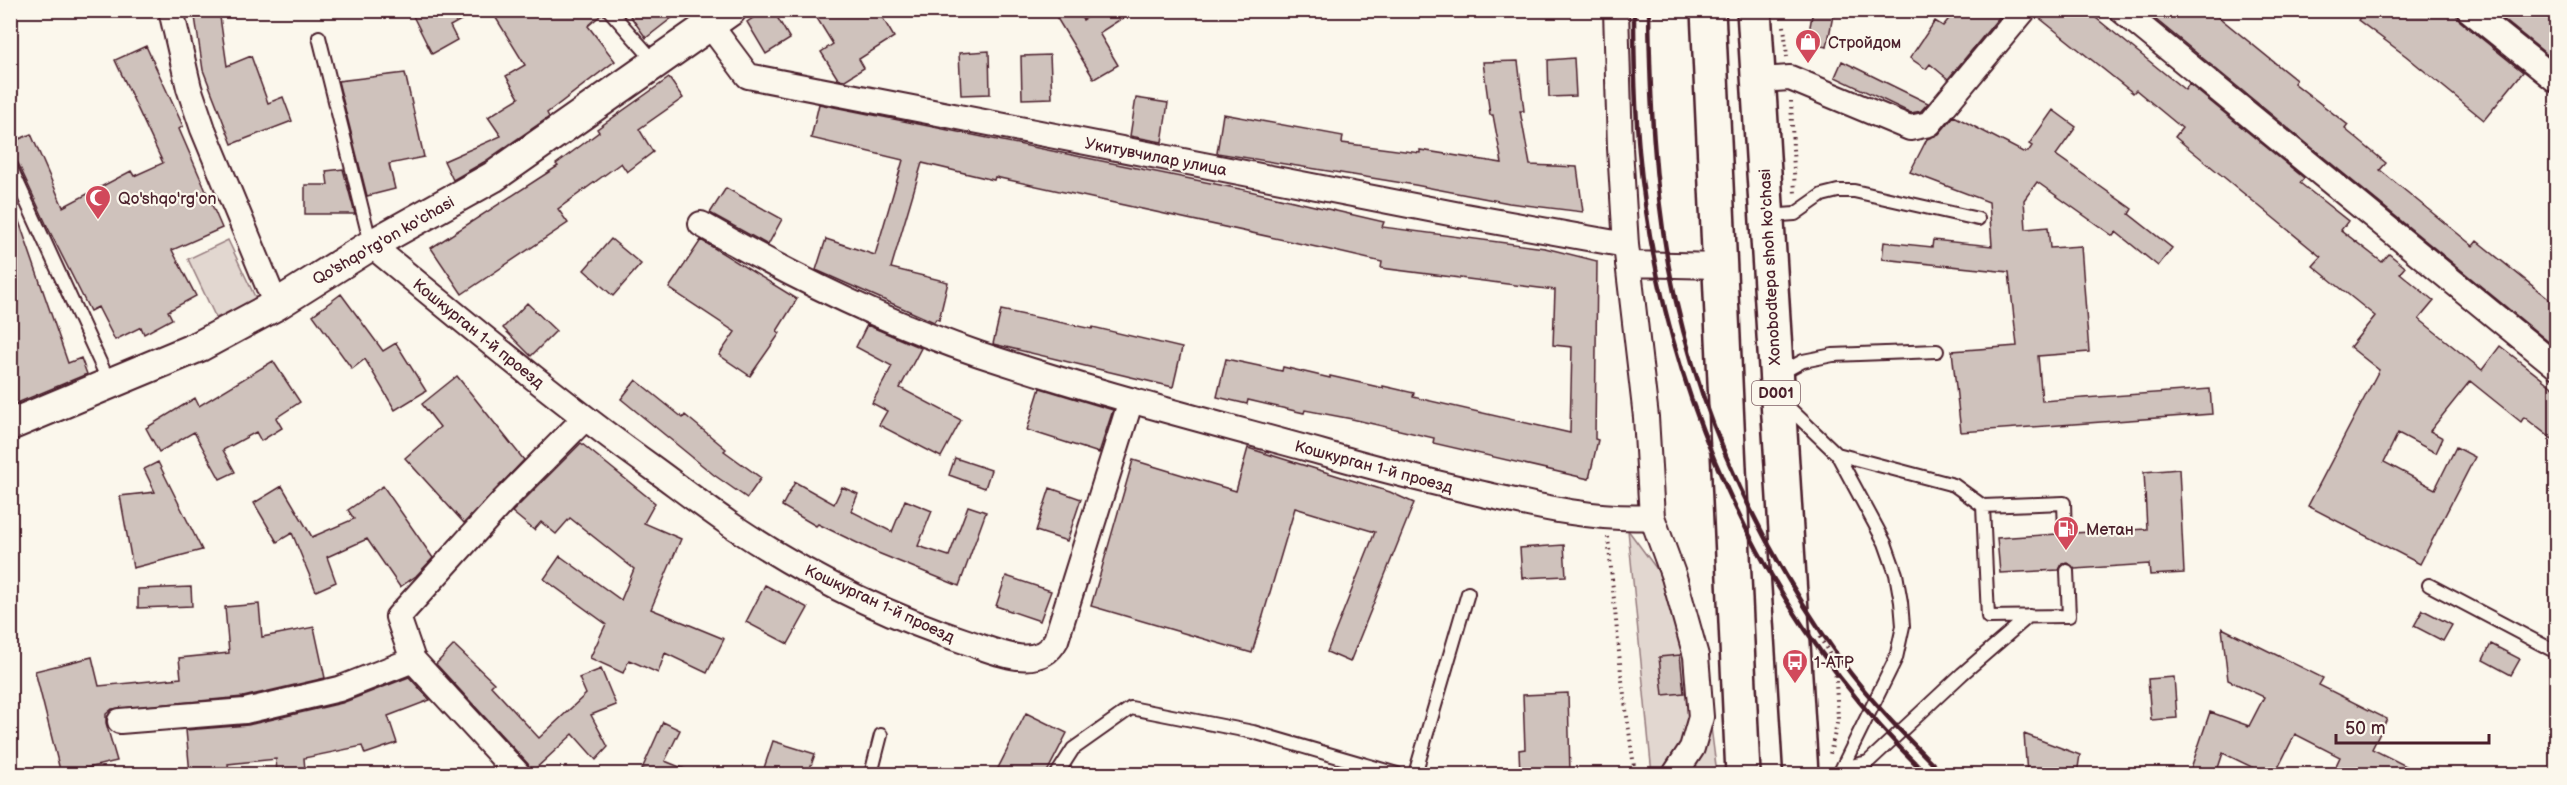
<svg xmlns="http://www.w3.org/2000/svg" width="2567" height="785" font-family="'Balsamiq Sans',sans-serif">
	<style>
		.green { fill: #e2d7d0; stroke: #967b7e; stroke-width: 1.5 }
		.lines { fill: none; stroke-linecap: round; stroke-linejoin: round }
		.stream { stroke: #907477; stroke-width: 6 }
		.building { fill: #cfc2bc; stroke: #4a1f2b; stroke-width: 1.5 }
		.service-casing { stroke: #4a1f2b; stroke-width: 16 }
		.minor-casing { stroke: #4a1f2b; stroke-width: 28 }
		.tertiary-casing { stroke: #4a1f2b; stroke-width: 34 }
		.trunk-casing { stroke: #4a1f2b; stroke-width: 38 }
		.path { stroke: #4a1f2b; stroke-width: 4; stroke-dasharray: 1.5 4.5; stroke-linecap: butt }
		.service { stroke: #fbf7ec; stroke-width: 12 }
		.minor { stroke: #fbf7ec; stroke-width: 24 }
		.tertiary { stroke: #fbf7ec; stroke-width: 30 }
		.trunk { stroke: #fbf7ec; stroke-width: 33 }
		.rail { stroke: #4a1f2b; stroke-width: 4.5 }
		.labels { text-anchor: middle; stroke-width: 4.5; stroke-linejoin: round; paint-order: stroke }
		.shield { fill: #fbf7ec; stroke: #7f6065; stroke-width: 1.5 }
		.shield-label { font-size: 15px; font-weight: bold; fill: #4a1f2b }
		.poi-label { font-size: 16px; fill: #4a1f2b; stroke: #fbf7ec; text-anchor: start }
		.street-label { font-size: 16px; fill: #4a1f2b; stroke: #fbf7ec }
	</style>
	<rect width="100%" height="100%" fill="#fbf7ec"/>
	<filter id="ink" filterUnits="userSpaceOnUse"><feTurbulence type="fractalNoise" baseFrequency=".0167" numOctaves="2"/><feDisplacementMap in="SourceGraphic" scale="12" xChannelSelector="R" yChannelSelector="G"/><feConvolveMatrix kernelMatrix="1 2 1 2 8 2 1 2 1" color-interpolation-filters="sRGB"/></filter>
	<g filter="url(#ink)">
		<path class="green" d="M228 240 256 299 216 318 188 259Z
			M1628 530 1698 625 1717 774H1652Z"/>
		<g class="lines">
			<path class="stream" d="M437 774H471"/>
		</g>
		<path class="building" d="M194 10H219L227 66 251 56 268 103 283 97 292 121 232 144 203 70Z
			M410 10H479L450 26 457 40 432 54Z
			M491 10H601L602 14 588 26 615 61 547 113 549 117 484 162 453 180 444 161 501 136 488 117 519 98 506 76 525 65Z
			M626 10H682L646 38Z
			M765 10H773L790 39 766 54 747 22Z
			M812 10H878L894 37 859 59 864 68 845 80 838 79 821 52 833 44Z
			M1052 10H1075L1083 20 1099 10H1135L1099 33 1118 65 1094 79Z
			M1813 10H1834L1827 47 1807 43Z
			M1956 10H2005L1948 79 1930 64 1926 69 1910 58 1935 21 1943 26Z
			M2038 10H2086L2185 90 2189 84 2304 178 2300 183 2348 221 2341 230 2382 262 2389 254 2405 267 2400 273 2434 301 2419 319 2482 370 2500 346 2556 390V442L2524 417 2521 422 2470 381 2430 431 2443 438 2436 453 2398 433 2384 462 2435 489 2456 447 2475 457 2420 564 2308 506 2379 370 2350 347 2375 316 2313 266 2321 257 2175 137 2182 128 2136 90 2133 93 2037 16Z
			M2144 10H2210L2296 80 2294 83 2348 125 2345 129 2386 163 2380 170 2473 246 2477 241 2556 305V348Z
			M2365 10H2455L2460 21 2523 72 2484 120 2406 56 2358 20Z
			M2492 10H2556V62Z
			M146 46 183 126 179 129 222 228 172 250 196 296 168 311 172 319 144 334 141 327 115 340 98 307 90 311 48 228 18 163 10 158V143L31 134 63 207 131 171 134 176 163 163 115 60Z
			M989 51 990 94 961 95 959 53Z
			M1050 55 1052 98 1022 99 1021 56Z
			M1574 58 1576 96 1549 97 1548 60Z
			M1518 61 1524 111H1520L1530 165 1577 167 1583 212 1509 203 1415 185 1217 153 1223 114 1343 136 1342 143 1420 153V150L1502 163 1493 115H1490L1483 62Z
			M1842 61 1901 90 1928 103 1921 111 1911 113 1835 77Z
			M405 73 424 157 389 164 395 189 367 196 338 81Z
			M669 78 683 98 639 129 653 152 627 172 621 163 558 209 568 223 462 294 431 248 558 166 556 164 599 132 597 129Z
			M1136 98 1168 103 1162 142 1130 136Z
			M819 104 1245 190 1384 222 1382 227 1545 248 1597 261 1595 439 1598 440 1589 479 1433 443 1434 438 1352 419 1305 410 1304 413 1248 400 1247 404 1217 397 1226 359 1282 371 1283 367 1330 378V376L1383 388V386L1414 393 1413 397 1570 433 1572 347 1553 345 1555 290 1381 268 1382 262 1330 250 995 177 994 180 922 163 891 268 948 282 939 320 936 319 934 322 816 270 826 239 875 255 903 160 811 138Z
			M2053 110 2076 127 2056 155 2132 209 2129 214 2172 248 2158 266 2116 232 2113 236 2037 182 2024 200 2026 229 2048 227 2050 248 2081 246 2089 352 2038 356 2042 401 2210 389 2212 414 1961 432 1952 351 2017 346 2009 272 1882 259 1884 242 1932 247 1933 240 1992 246 1989 202 1910 172 1927 139 1939 134 1954 116 2023 152H2028L2032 146 2029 144Z
			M343 169 355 214H305V185H328L326 171Z
			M726 188 782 219 768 245 710 213Z
			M10 204H13L68 363 81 358 87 374 10 406Z
			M611 239 641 264 613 296 584 270Z
			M701 240 797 299 777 331 780 333 750 376 719 355 735 332 669 288Z
			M341 294 383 351 396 343 426 391 395 410 365 359 352 369 313 315Z
			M527 303 556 331 531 356 503 328Z
			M1001 310 1092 329 1093 327 1182 348 1173 387 993 344Z
			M867 325 921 348 900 388 961 420 941 457 879 425 887 411 872 403 892 366 856 347Z
			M273 361 300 402 276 418 282 428 261 441 256 432 223 450 235 472 220 479 194 432 159 452 146 428 195 398 199 406Z
			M457 376 524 460 464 523 405 458 440 427 422 404Z
			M636 380 683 418 685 415 726 449 724 451 761 478 747 498 714 475 621 399Z
			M1040 388 1113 410 1099 453 1027 430Z
			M581 443 655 503 644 523 681 539 651 609 724 639 707 673 665 653 658 673 629 660 623 673 590 658 606 624 544 579 560 556 621 600 634 569 570 518 556 534 541 522 534 530 512 512Z
			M1248 448 1390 492 1414 503 1350 662 1327 652 1375 532 1295 508 1252 653 1091 606 1133 460 1236 491Z
			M955 458 991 470 985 488 949 475Z
			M158 462 202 550 133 568 120 496 155 492 144 469Z
			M2179 469 2184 573 2150 575 2149 564 2075 569 2067 563 2062 564 2059 570 2000 573 1997 538 2057 534 2061 540 2066 541 2070 540 2073 533 2147 529 2144 472Z
			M795 482 834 504 842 487 858 494 851 511 892 532 905 500 932 511 918 546 949 556 968 506 986 512 959 586 878 553 818 524 816 526 782 506Z
			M282 486 312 537 354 519 348 510 383 486 433 558 416 576 400 587 367 539 327 557 336 582 316 591 292 533 277 542 254 503Z
			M1050 488 1081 499 1067 541 1036 531Z
			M1564 545 1566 576 1522 578 1520 548Z
			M1006 576 1051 591 1040 621 996 606Z
			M765 585 808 608 788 644 746 622Z
			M191 587 192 606 138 608V589Z
			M259 604 262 637 314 627 325 678 243 697 112 709 106 714V723L117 761 61 774 35 671 92 657 99 686 181 678 179 658 229 653 225 607Z
			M2423 610 2452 625 2443 641 2414 626Z
			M2222 628 2323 678 2319 685 2387 719 2372 749 2422 774H2332L2340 757 2295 734 2275 774H2266L2223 753 2216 774H2189L2210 712 2249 726 2264 697 2228 680Z
			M2491 644 2520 659 2511 675 2483 660Z
			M454 645 494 683 491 686 539 738 586 694 579 678 601 669 616 705 591 715 608 747 596 760 573 734 532 772 528 764 436 664Z
			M1680 655 1684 693 1663 695 1659 657Z
			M409 677 430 700 388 716 397 743 365 754 362 746 304 758 305 770 277 773 276 759 228 764 229 774H190L186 730 248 725 342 703Z
			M2174 677 2177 718 2151 720 2148 679Z
			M1568 693 1570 774H1520L1519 750 1525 749 1523 695Z
			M1026 713 1067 733 1046 774H995Z
			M663 722 680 730 665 761 697 774H658L642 769Z
			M2024 734 2080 755 2077 774H2027Z
			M773 741 815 754 808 774H762Z"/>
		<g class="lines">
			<defs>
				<path id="service" d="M609 10 656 63
					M319 37 371 245
					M10 166 110 384
					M1767 216 1795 214 1822 195 1838 191H1854L1978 219
					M1779 374 1803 361 1833 355 1937 351
					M1784 403 1837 454 1885 543 1896 574 1901 602 1903 626 1896 658 1839 774
					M1837 454 1954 485 1983 506
					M2065 533 2064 503 1983 506 1988 617 2069 616 2067 571
					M2429 585 2556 652
					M1842 768 1868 762 1962 674 2029 616
					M871 774 881 735
					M1057 774 1073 749 1131 708 1253 732 1397 774
					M1415 774 1468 593"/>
				<path id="minor" d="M171 10 189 88 203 129 276 305
					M1616 10 1620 148 1626 245 1646 417 1652 517 1674 577 1696 656 1701 717 1692 748 1675 774
					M2121 10 2556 366
					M2469 10 2556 80
					M710 25 748 76 1465 216 1626 245
					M1758 80 1790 78 1910 128 1929 124 2024 10
					M701 224C789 275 882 321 979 354 1093 392 1211 422 1327 454 1379 469 1431 482 1483 494 1540 507 1594 520 1652 517
					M371 245C464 321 555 398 653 468 679 487 706 508 734 527 806 575 887 616 970 643 996 652 1039 672 1056 640L1131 400
					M1628 264 1721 266
					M120 721 245 711 339 689 413 660
					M518 774 413 660 398 617 504 500 584 419"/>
				<path id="tertiary" d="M10 425 200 346 276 305 371 245 493 177 731 10"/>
				<path id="trunk" d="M1708 10 1743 774
					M1754 10 1801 774"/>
			</defs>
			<use href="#service" class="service-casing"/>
			<use href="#minor" class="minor-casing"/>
			<use href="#tertiary" class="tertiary-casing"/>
			<use href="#trunk" class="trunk-casing"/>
			<path class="path" d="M1784 26 1787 57
				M1791 101 1795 195
				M1608 537 1621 673 1635 774
				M1820 637 1835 664 1838 719 1830 754"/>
			<use href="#service" class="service"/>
			<use href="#minor" class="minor"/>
			<use href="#tertiary" class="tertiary"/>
			<use href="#trunk" class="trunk"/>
			<path class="rail" d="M1634 10C1634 57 1635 104 1639 151 1660 385 1757 610 1926 774
				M1649 10C1650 97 1654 183 1669 268 1696 410 1757 542 1840 659 1870 701 1907 738 1943 774"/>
		</g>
	</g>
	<defs>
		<symbol id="shop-pin" viewBox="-11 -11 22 30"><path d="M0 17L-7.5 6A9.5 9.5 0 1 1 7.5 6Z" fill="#d1495b" stroke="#fbf7ec"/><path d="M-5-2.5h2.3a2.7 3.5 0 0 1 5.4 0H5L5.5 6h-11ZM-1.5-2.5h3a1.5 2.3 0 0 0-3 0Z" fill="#fff"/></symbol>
		<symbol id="mosque-pin" viewBox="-11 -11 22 30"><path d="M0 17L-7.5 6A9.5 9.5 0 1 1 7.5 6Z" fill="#d1495b" stroke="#fbf7ec"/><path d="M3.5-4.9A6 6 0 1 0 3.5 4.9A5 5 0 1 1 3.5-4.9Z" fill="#fff"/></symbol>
		<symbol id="fuel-pin" viewBox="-11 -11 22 30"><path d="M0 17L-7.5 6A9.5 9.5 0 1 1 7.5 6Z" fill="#d1495b" stroke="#fbf7ec"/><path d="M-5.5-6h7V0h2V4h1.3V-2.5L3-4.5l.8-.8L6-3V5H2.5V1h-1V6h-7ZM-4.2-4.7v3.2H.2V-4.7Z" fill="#fff"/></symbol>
		<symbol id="bus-pin" viewBox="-11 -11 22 30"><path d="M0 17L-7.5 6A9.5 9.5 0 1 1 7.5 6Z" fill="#d1495b" stroke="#fbf7ec"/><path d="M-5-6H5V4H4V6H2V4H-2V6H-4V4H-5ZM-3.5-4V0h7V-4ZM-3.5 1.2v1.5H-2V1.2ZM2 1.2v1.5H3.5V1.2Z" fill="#fff"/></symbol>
	</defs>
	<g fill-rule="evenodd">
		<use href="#shop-pin" x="1793" y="27" width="30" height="40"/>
		<use href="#mosque-pin" x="83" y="183" width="30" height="40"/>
		<use href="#fuel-pin" x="2051" y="514" width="30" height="40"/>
		<use href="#bus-pin" x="1780" y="647" width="30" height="40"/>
	</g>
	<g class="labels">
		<rect class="shield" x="1752" y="381" width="48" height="24" rx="4.5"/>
		<g class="shield-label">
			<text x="1776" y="398">D001</text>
		</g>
		<g class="poi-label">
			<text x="1828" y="48">Стройдом</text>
			<text x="118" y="204">Qo'shqo'rg'on</text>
			<text x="2086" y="535">Метан</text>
			<text x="1814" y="668">1-ATP</text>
		</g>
		<g class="street-label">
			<text transform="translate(1156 156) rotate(11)" y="6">Укитувчилар улица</text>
			<text transform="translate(383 240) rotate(-30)" y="6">Qo'shqo'rg'on ko'chasi</text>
			<text transform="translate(1769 267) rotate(-93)" y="6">Xonobodtepa shoh ko'chasi</text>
			<text transform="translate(479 333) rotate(39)" y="6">Кошкурган 1-й проезд</text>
			<text transform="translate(1374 466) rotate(15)" y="6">Кошкурган 1-й проезд</text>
			<text transform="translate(880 603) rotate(25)" y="6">Кошкурган 1-й проезд</text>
		</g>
	</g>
	<rect width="2567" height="785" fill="none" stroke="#fbf7ec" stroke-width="36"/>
	<rect x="18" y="18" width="2531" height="749" fill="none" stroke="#4a1f2b" stroke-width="2" filter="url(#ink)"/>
	<path d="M2336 734v9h153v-9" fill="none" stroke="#4a1f2b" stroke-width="3"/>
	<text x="2345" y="734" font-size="18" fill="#4a1f2b" stroke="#fbf7ec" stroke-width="4.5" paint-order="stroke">50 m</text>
</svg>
